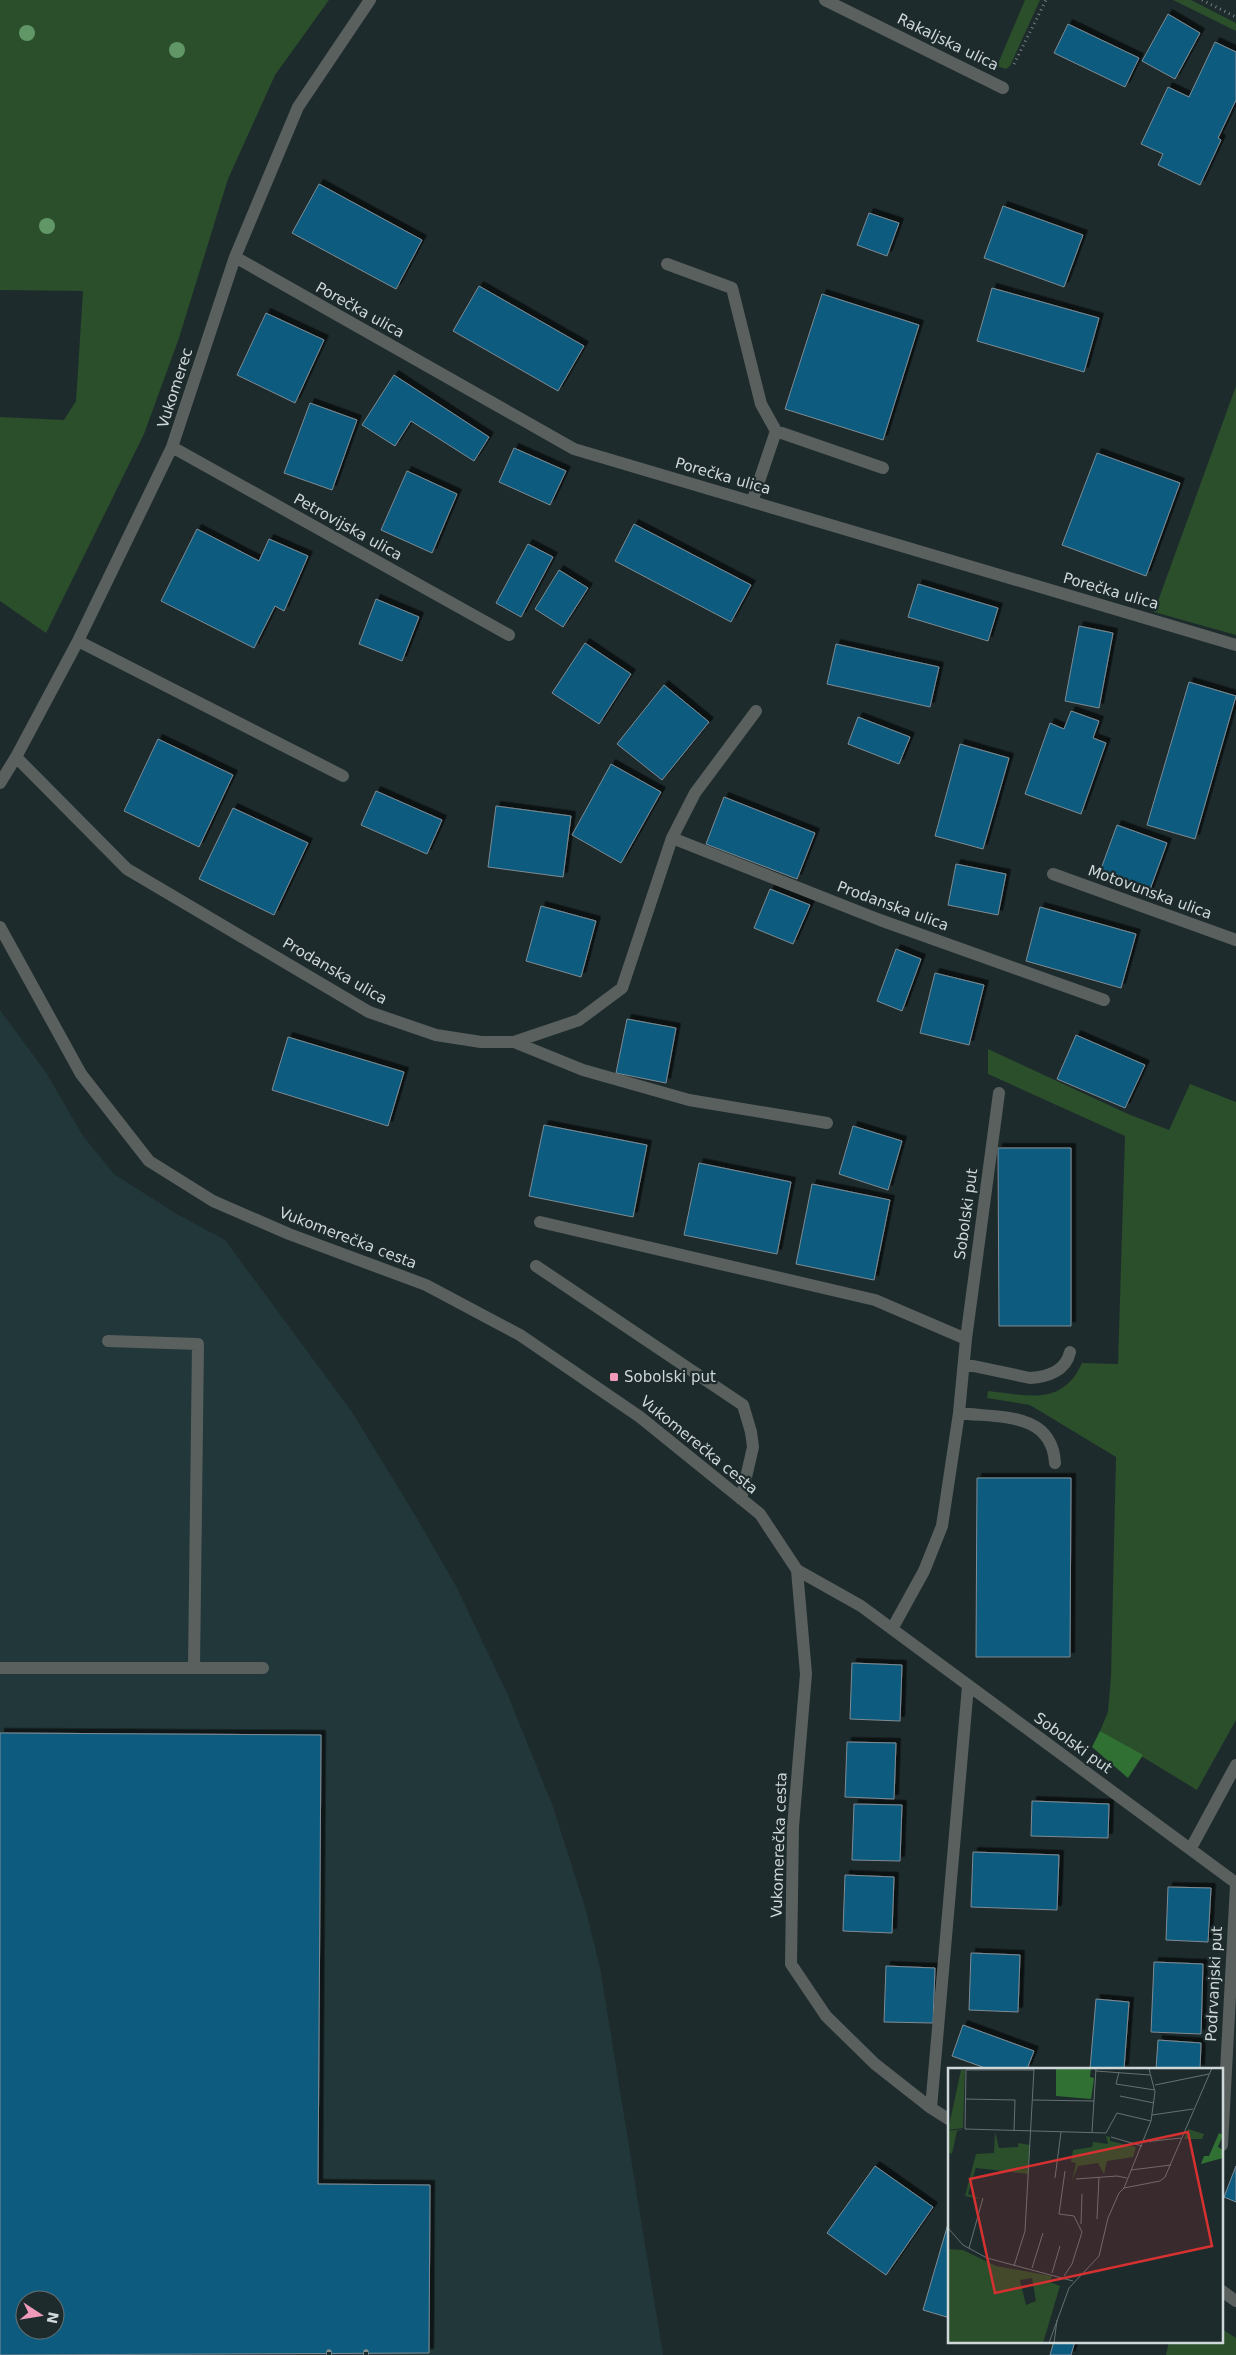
<svg xmlns="http://www.w3.org/2000/svg" width="1236" height="2355" font-family="'DejaVu Sans',sans-serif">
	<style>
		.built { fill: #223739; fill-rule: evenodd }
		.green { fill: #2b4e2b }
		.forest { fill: #307032 }
		.building { fill: #0a5c80; stroke: #7f8b93; fill-rule: evenodd; filter: url(#shadow) }
		.lines { fill: none; stroke-linecap: round; stroke-linejoin: round }
		.path { stroke: #768183; stroke-width: 3; stroke-dasharray: 1 4; stroke-linecap: butt }
		.minor { stroke: #5a605e; stroke-width: 12 }
		.rail-casing { stroke: #808b8c; stroke-width: 5.5 }
		.rail { stroke: #1e2b2d; stroke-width: 4; stroke-dasharray: 11; stroke-linecap: butt }
		.tree { fill: #619767 }
		.poi-dot { fill: #ef9ab8; stroke: #1e2b2d; stroke-width: 2 }
		.labels { text-anchor: middle; stroke-width: 4.5; stroke-linejoin: round; paint-order: stroke }
		.street-label { font-size: 15px; fill: #cfd8d9; stroke: #1e2b2d }
		.poi-label { font-size: 15px; fill: #cfd8d9; stroke: #1e2b2d; text-anchor: start }
		.inset-road { fill: none; stroke: #657072; stroke-width: 1 }
		.view { fill: #d63131; fill-opacity: 0.15; stroke: #d63131; stroke-width: 2.5 }
		.inset-edge { fill: none; stroke: #cfd8d9; stroke-width: 2.5 }
	</style>
	<defs>
		<filter id="shadow"><feDropShadow dx="4.5" dy="-4.5" stdDeviation="0" flood-color="#0009"/></filter>
	</defs>
	<rect width="100%" height="100%" fill="#1e2b2d"/>
	<path class="built" d="M0 1010 47 1074 83 1136 114 1174 175 1213 225 1240 352 1412 415 1515 456 1586 507 1693 552 1804 585 1907 600 1968 663 2355H0ZM25 2300H55V2330H25Z"/>
	<path class="green" d="M0 0H329L275 75 228 179 179 338 144 434 46 633 0 601V417L64 420 76 401 83 291 0 290Z
		M1025 0H1040L1010 66 1006 69 997 66Z
		M1173 0H1191L1236 23V31Z
		M1236 386V635L1154 612Z
		M988 1049 1128 1114 1169 1130 1190 1084 1236 1102V1720L1197 1790 1100 1731 1108 1712 1111 1676 1116 1457 1030 1405 987 1398 988 1391C1027 1395 1062 1407 1082 1363L1118 1364 1125 1136 988 1074Z
		M1222 2329 1236 2338V2355H1166L1169 2341H1222Z"/>
	<path class="forest" d="M1100 1731 1143 1755 1128 1778 1092 1747Z"/>
	<path class="building" d="M1168 14 1200 33 1175 79 1142 61Z
		M1068 24 1139 58 1125 87 1054 53Z
		M1215 42 1236 52V100L1218 138 1221 140 1200 185 1158 165 1163 154 1141 144 1168 87 1189 97Z
		M319 184 422 240 396 289 292 233Z
		M1003 206 1083 235 1064 287 984 258Z
		M869 213 899 223 887 256 857 245Z
		M479 286 584 346 558 391 453 331Z
		M992 288 1099 318 1084 372 977 341Z
		M822 294 919 325 883 440 785 409Z
		M266 313 324 340 295 403 237 375Z
		M394 375 489 437 474 461 411 421 395 446 362 425Z
		M310 403 357 420 332 490 284 473Z
		M514 448 566 471 550 505 499 482Z
		M1097 453 1180 483 1146 576 1062 545Z
		M407 471 457 494 432 553 381 530Z
		M634 524 751 585 731 622 615 561Z
		M197 529 259 561 269 539 308 556 284 611 275 606 254 648 161 601Z
		M528 544 553 557 521 617 496 603Z
		M559 570 588 588 563 627 535 609Z
		M918 584 998 608 988 641 908 617Z
		M376 599 419 617 402 661 359 644Z
		M1079 626 1113 633 1099 708 1065 701Z
		M585 643 631 674 599 724 552 693Z
		M836 644 939 667 930 707 827 684Z
		M1189 682 1236 696 1195 839 1147 825Z
		M664 685 709 722 662 780 617 744Z
		M1071 711 1099 721 1093 738 1106 743 1081 814 1025 794 1050 723 1064 729Z
		M858 717 910 737 899 764 848 744Z
		M158 739 233 775 199 847 124 811Z
		M960 744 1009 758 983 849 935 836Z
		M611 764 661 792 621 863 572 835Z
		M376 791 442 820 427 854 361 825Z
		M724 797 815 833 797 879 706 844Z
		M496 806 571 816 563 877 488 867Z
		M233 808 308 843 274 915 199 879Z
		M1117 825 1167 843 1148 895 1098 877Z
		M956 864 1006 874 998 915 948 905Z
		M770 889 810 905 793 944 754 928Z
		M541 906 596 921 581 977 526 961Z
		M1040 907 1136 934 1121 988 1026 961Z
		M896 949 921 959 902 1011 877 1001Z
		M935 973 984 985 969 1045 920 1033Z
		M627 1019 676 1028 666 1083 616 1073Z
		M1076 1035 1145 1065 1125 1108 1057 1079Z
		M288 1037 404 1072 388 1126 272 1090Z
		M544 1125 647 1145 633 1217 529 1196Z
		M853 1126 902 1141 888 1190 839 1174Z
		M998 1148H1071V1326H999Z
		M699 1163 791 1182 777 1254 684 1235Z
		M812 1184 890 1200 874 1280 796 1264Z
		M977 1478H1071L1070 1657H976Z
		M852 1663 902 1665 900 1721 850 1719Z
		M0 1733 321 1735 318 2184 430 2185 429 2353 0 2355ZM25 2300H55V2330H25Z
		M847 1742 896 1743 894 1799 845 1797Z
		M1032 1801 1109 1804 1108 1838 1031 1836Z
		M854 1804 902 1805 900 1861 852 1860Z
		M973 1852 1059 1855 1057 1910 971 1907Z
		M845 1875 894 1877 892 1933 843 1931Z
		M1168 1887 1211 1888 1208 1942 1166 1940Z
		M971 1953 1020 1955 1018 2012 969 2010Z
		M1154 1962 1203 1964 1201 2034 1151 2032Z
		M886 1966 935 1968 933 2023 884 2022Z
		M1096 1999 1129 2002 1124 2069H1090Z
		M963 2025 1034 2051 1027 2069H988L952 2056Z
		M1158 2040 1201 2043 1200 2069H1156Z
		M875 2166 933 2207 886 2275 827 2233Z
		M1236 2166V2202L1224 2197Z
		M950 2217V2318L923 2310Z
		M1054 2341H1075L1071 2355H1050Z"/>
	<g class="lines">
		<path class="path" d="M1202 0 1236 17
			M1014 64 1046 0"/>
		<path class="minor" d="M825 0 1003 88
			M235 257 574 449 1236 645
			M667 264 732 288 761 404 776 431
			M172 447 509 635
			M752 502 776 431 883 468
			M78 641 343 776
			M16 757 127 869 369 1012 436 1035 481 1042H514L579 1020 622 988 672 838 880 920 1104 1000
			M0 783 16 757 78 641 172 447 235 257 298 107 370 0
			M672 838 695 793 756 711
			M1053 874 1236 940
			M0 927 81 1074 149 1161 213 1201 289 1234 426 1285 520 1335 640 1417 760 1514 797 1570 806 1674 793 1827 791 1964 826 2016 875 2064 931 2108 950 2120
			M514 1042 583 1070 689 1100 827 1123
			M540 1222 875 1300 966 1339
			M536 1266 743 1405 751 1432 753 1447 741 1499
			M108 1341 198 1344 194 1668
			M964 1364 1030 1378C1047 1377 1066 1371 1070 1352
			M959 1413C998 1418 1052 1411 1055 1463
			M797 1570 861 1606 1236 1883
			M892 1629 924 1571 942 1526 959 1413 966 1339 999 1093
			M0 1668H263
			M1191 1848 1236 1765
			M931 2108 968 1686
			M1222 2145 1236 1885
			M1222 2291 1236 2301"/>
		<defs>
			<path id="rail" d="M329 2355V2352
				M366 2355V2352"/>
		</defs>
		<use href="#rail" class="rail-casing"/>
		<use href="#rail" class="rail"/>
	</g>
	<g class="tree">
		<circle cx="27" cy="33" r="8"/>
		<circle cx="177" cy="50" r="8"/>
		<circle cx="47" cy="226" r="8"/>
	</g>
	<rect class="poi-dot" x="609" y="1372" width="10" height="10" rx="2.5"/>
	<g class="labels">
		<g class="street-label">
			<text transform="translate(948 42) rotate(26)" y="5">Rakaljska ulica</text>
			<text transform="translate(360 310) rotate(29)" y="5">Porečka ulica</text>
			<text transform="translate(175 388) rotate(-72)" y="5">Vukomerec</text>
			<text transform="translate(723 476) rotate(16)" y="5">Porečka ulica</text>
			<text transform="translate(348 527) rotate(29)" y="5">Petrovijska ulica</text>
			<text transform="translate(1111 591) rotate(16)" y="5">Porečka ulica</text>
			<text transform="translate(1150 892) rotate(20)" y="5">Motovunska ulica</text>
			<text transform="translate(893 906) rotate(20)" y="5">Prodanska ulica</text>
			<text transform="translate(335 971) rotate(30)" y="5">Prodanska ulica</text>
			<text transform="translate(966 1214) rotate(-82)" y="5">Sobolski put</text>
			<text transform="translate(348 1238) rotate(21)" y="5">Vukomerečka cesta</text>
			<text transform="translate(699 1445) rotate(39)" y="5">Vukomerečka cesta</text>
			<text transform="translate(1073 1743) rotate(36)" y="5">Sobolski put</text>
			<text transform="translate(779 1845) rotate(-88)" y="5">Vukomerečka cesta</text>
			<text transform="translate(1214 1984) rotate(-87)" y="5">Podrvanjski put</text>
		</g>
		<g class="poi-label">
			<text x="624" y="1382">Sobolski put</text>
		</g>
	</g>
	<g transform="translate(948 2068)">
		<rect width="275" height="275" fill="#1e2b2d"/>
		<path d="M13 2H17L15 60 0 62ZM15 61 9 63 4 86 0 84V63ZM240 61 256 66 254 71H236ZM47 64 51 80 70 79V75L82 77 80 106 28 100 21 126 29 96 20 126 33 131 17 128 28 86 46 85ZM158 68 162 69V73L188 79 185 89 159 93 156 106 150 95 130 98 124 113 128 95 123 94 125 82 144 79 145 74 160 76ZM0 181 15 182 48 198 104 208 102 214 112 218 95 275H0ZM84 210 88 233 78 237 72 212Z" fill="#2b4e2b" fill-rule="evenodd"/>
		<path d="M108 0H143L142 9 146 10 143 31 108 28ZM271 65 275 67 270 79 275 82V90L253 96 256 88H261Z" fill="#307032"/>
		<path class="inset-road" d="M86 2H18L17 61 158 65 169 45 203 53M148 3 202 7M171 4 168 16 207 22M207 17 261 6M172 28 206 35M17 31 67 32 66 63M85 32 146 33M204 47 245 41M144 64 148 0M163 69 194 78M196 74 233 70M183 102 223 97M107 110 113 64M128 111 169 108 179 110M176 120 203 53 207 24 201 1 204 0M149 151 151 109M133 156 134 126M0 160 15 177 39 190 125 213M21 180 35 130M66 198 77 163 86 1M84 200 95 165M104 205 112 178M116 208 124 196 134 164 126 148 111 146 117 103M101 275 121 220 151 188 160 150 171 125 176 120 212 113 217 109 264 0M106 275 109 252"/>
		<path class="view" d="M240 64 264 178 47 225 22 111Z"/>
		<rect width="275" height="275" class="inset-edge"/>
	</g>
	<g transform="translate(40 2315) rotate(102)"><circle r="24" fill="#1e2b2d" stroke="#657072"/>
	<path d="M0-4L9 19L0 12L-9 19Z" fill="#ef9ab8"/>
	<text y="-8" font-size="14" font-weight="bold" text-anchor="middle" fill="#cfd8d9">N</text>
	</g>
</svg>
